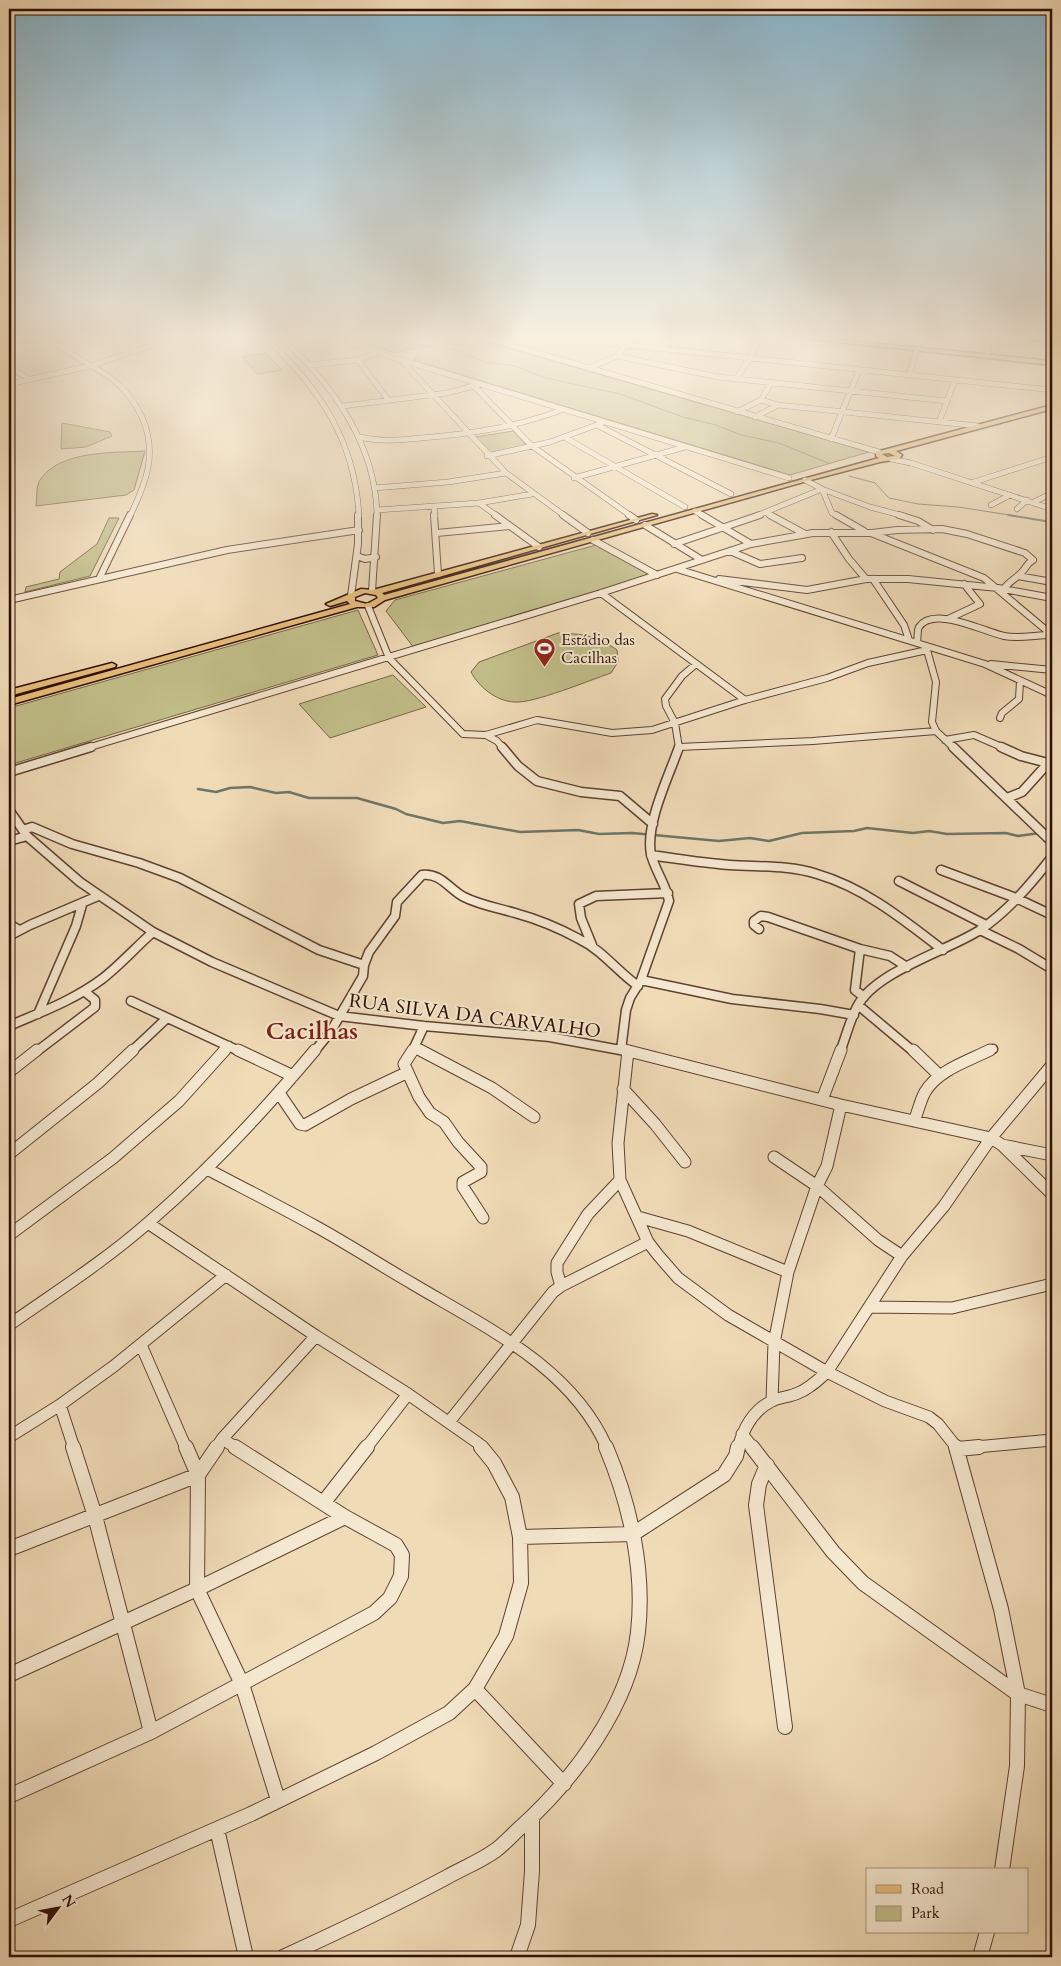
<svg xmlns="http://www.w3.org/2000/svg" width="1061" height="1966" font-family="Cardo,serif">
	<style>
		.green { fill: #c1be89; stroke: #776646 }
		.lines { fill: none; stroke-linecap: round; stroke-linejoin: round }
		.stream-far2 { stroke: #6f7668; stroke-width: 1 }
		.stream-far1 { stroke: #6f7668; stroke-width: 2 }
		.stream { stroke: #6f7668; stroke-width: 2.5 }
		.minor-far4-casing { stroke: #5e4131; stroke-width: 6 }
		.minor-far3-casing { stroke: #5e4131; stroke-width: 8 }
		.minor-far2-casing { stroke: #5e4131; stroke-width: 11 }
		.minor-far1-casing { stroke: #5e4131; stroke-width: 13 }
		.minor-casing { stroke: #5e4131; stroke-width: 16 }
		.major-casing { stroke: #2d0e04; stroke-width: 3 }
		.minor-far4 { stroke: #f5e8d0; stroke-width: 5 }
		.minor-far3 { stroke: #f5e8d0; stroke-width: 6 }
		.minor-far2 { stroke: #f5e8d0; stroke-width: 8 }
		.minor-far1 { stroke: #f5e8d0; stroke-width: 11 }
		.minor { stroke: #f5e8d0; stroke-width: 14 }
		.major { fill: #e8be7c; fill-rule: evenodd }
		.labels { text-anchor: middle; stroke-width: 4; stroke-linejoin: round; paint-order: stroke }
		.far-poi-label { font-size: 16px; fill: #2d0e04; stroke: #f5e8d0; text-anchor: start }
		.street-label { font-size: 19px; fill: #2d0e04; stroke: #f5e8d0 }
		.district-label { font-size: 24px; font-weight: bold; fill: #7a1f14; stroke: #f5e8d0 }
	</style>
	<rect width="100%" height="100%" fill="#f0dbb7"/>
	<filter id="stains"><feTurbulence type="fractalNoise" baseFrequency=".004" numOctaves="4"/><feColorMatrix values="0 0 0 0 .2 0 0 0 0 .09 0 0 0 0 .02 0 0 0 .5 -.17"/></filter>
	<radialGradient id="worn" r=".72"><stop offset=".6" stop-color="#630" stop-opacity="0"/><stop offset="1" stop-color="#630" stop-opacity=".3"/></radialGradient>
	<path class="green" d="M350 338H473L869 452 790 475 413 360 425 346 395 353Z
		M266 353 282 370 257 374 242 357Z
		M62 423 110 432 112 436 86 447 61 449Z
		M513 431 527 446 489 453 476 437Z
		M145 451 134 490 126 495 36 506C37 498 36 486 40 480 59 450 114 453 145 451Z
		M109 518H119L90 576 25 592 26 587 59 579 60 572 97 544Z
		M596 545 650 575 414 648 386 611 395 600Z
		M358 610 378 655 9 765V708Z
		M558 633C583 634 596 635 617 650L618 662 611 673C590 680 533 704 514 702 496 701 479 687 471 672L479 662Z
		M393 675 426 707 330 738 299 704Z"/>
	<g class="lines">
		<path class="stream-far2" d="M401 338 415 344 455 350 485 362 515 366 546 378 620 394 683 417 716 425 741 435 779 443 828 463
			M849 476 875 483 889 498 918 504 958 507 1016 516"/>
		<path class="stream-far1" d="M1008 515 1045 521 1052 525"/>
		<path class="stream" d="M198 789 216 792 230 788 250 787 276 793 289 792 309 798H357L396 809 406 814 443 823 460 821 520 832 578 830 599 834 632 833 719 841 750 838 769 841 802 833 854 831 867 828 913 833 929 831 947 834 1006 833 1018 836 1040 833
			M1045 832 1052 831"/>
		<defs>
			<path id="minor-far4" d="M50 338C68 355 91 364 111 378 125 389 135 402 142 417 158 454 146 483 130 516
				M266 338C320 389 355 440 359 516
				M282 338C333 385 376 444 377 516
				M338 338 362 348 789 478
				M486 338 879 452
				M561 338 1052 390
				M617 356 718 377 947 401
				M987 356 990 338
				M358 360 389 401
				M403 362 506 473 565 516
				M310 365 358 360 377 353
				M9 366 30 380
				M589 368 617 356 632 338
				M909 375 917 349
				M736 379 750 358 759 338
				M9 384 90 366 174 338
				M474 386 532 446 631 516
				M761 400 778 405 978 426
				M343 406 447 393 478 385
				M737 412 761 400 771 383
				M755 417 778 405
				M939 422 955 380
				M597 425 731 494
				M360 437C381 442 400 440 421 438 471 434 517 427 564 409
				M566 438 685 507
				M831 439 859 370
				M487 456 550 442 602 423
				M891 459 911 463 1052 509
				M574 478 685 447
				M971 483 1052 457
				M374 488 448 482 506 473
				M1034 502 1052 493
				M479 503 497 516
				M991 505 1010 495
				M434 507 435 516
				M1017 509 1027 500
				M377 510 479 503 532 494
				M695 511 704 516
				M768 514 772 516
				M756 516 822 489 805 480
				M838 516 832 513 822 489 870 507 904 516"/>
			<path id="minor-far3" d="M434 515 438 574
				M495 515 539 547
				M563 515 588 533
				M629 515 636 520
				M770 515 805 534
				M836 515 864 531
				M899 515 918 521 933 530
				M645 525 702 560
				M831 532 849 559 866 579
				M437 533 510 526
				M872 533 897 530 942 529 967 534 1025 553 1033 560C1026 564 1027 567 1022 572 1016 579 1009 581 1004 589
				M593 540 657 575
				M674 544 760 515
				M751 544 813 533H871L984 578 1052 635
				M730 551 760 564 802 558
				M357 556 365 559 376 557
				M677 569 985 664 1052 695
				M1018 576 1052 582
				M99 579 130 515
				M719 579 807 590 866 579H908L998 588 1052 598
				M873 579 904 625 909 640
				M372 591 377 515
				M601 593 745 700
				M351 596 358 544V515
				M9 600 227 550 359 530
				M368 606 389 658 463 734 486 735 537 720 612 733 652 730 745 700 827 678 868 663 927 650
				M948 619 980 604 964 584
				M917 642C918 637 917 631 919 627 933 605 985 632 1004 636 1019 639 1036 635 1051 635
				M924 646 927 650 936 682 932 722 936 731 954 748
				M991 664 1052 670
				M1000 718 1002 713 1019 699 1020 681
				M486 735 497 741 503 748
				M945 740 974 735 1004 748
				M679 747 813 741 936 731
				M87 748 601 593 751 544 702 515
				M679 748 675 723 666 706 665 699 682 676 696 664"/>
			<path id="minor-far2" d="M502 747 518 766 537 781 581 792 620 796 653 824
				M953 747 1052 842
				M1001 747 1021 756 1048 763
				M9 772 91 747
				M1007 798 1022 792 1050 761
				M9 810 27 836 80 882 153 932 212 962 339 1016 424 1026 550 1037 631 1052
				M23 830 32 827 72 844 139 863 180 878 319 950 364 965
				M9 841 27 836
				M651 855C677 859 704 863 730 865 759 867 789 865 817 874 865 888 904 920 943 950
				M941 870 1016 898 1052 915
				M899 881 986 925
				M9 924 19 930
				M759 929 754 925V921L761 916 768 917 860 949 855 990 864 997
				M980 930 1019 949 1052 969
				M9 936 30 925 98 896
				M592 945 581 918 579 904 596 896 668 893
				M860 949 890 956 907 967
				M641 980 732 999 820 1009 854 1015
				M131 1001 241 1052
				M858 1005 914 1052
				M38 1014 76 926 82 905
				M9 1026C41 1012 74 1000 102 979 120 965 136 947 153 932
				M415 1048 423 1052
				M621 1050 626 1010 630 998 641 980 669 901C666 884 655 871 651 854 645 824 669 776 679 747
				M36 1052 95 1007V1000L84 991
				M131 1052 167 1018
				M224 1052 229 1046
				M314 1052 331 1031 363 976 364 965 369 952 395 916 397 902 422 875C440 872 450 890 464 897 480 905 498 908 515 913 537 919 559 928 579 939 602 950 617 971 638 986
				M412 1052 424 1026
				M840 1052C846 1037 850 1019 858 1005 877 971 947 951 980 930 1008 911 1031 884 1052 857
				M987 1052 993 1049"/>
			<path id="minor-far1" d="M238 1050 293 1076
				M413 1050 404 1064 419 1097 430 1113 444 1122 458 1142 481 1167V1172L463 1182V1187L483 1218
				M420 1050 492 1088 534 1117
				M625 1050 841 1105 991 1138 1002 1145 1052 1194
				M913 1050 940 1076
				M628 1051 618 1143 620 1180 648 1242 658 1255 678 1278 728 1315 827 1372 885 1401 929 1417 938 1424 957 1448
				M9 1072 37 1050
				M623 1089 655 1124 685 1162
				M279 1093 300 1124 305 1125 351 1099 406 1073
				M822 1100 841 1050
				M914 1121C918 1112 920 1101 925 1092 938 1070 968 1061 990 1050
				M1002 1145 1052 1155
				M9 1154 98 1083 133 1050
				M774 1157 817 1186 878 1240 902 1256
				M207 1169C243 1188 279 1206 315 1226 348 1244 380 1265 413 1284 485 1327 572 1367 607 1448
				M638 1217 688 1231 788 1272
				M148 1223 316 1336 408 1394 478 1443 482 1448
				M9 1235 113 1158 179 1101 225 1050
				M561 1286 557 1272V1263L588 1214 620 1180
				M869 1307 952 1308 1052 1284
				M9 1325C56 1292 106 1260 149 1222 209 1170 264 1111 315 1050
				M141 1345 186 1448
				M772 1401 774 1343 788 1272 817 1186 827 1166 841 1105
				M60 1405 74 1448
				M449 1422 553 1292 561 1286 648 1242
				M742 1434 753 1448
				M9 1437 60 1405 114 1366 226 1275
				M222 1439 237 1448
				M216 1448 222 1439 316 1336
				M366 1448 408 1394
				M738 1448C743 1430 753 1410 772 1401 780 1397 790 1397 798 1393 809 1389 818 1380 827 1372L902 1256 944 1206 991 1138 1052 1065
				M965 1448 1052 1440"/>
			<path id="minor" d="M73 1447 95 1516 151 1732
				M186 1447 198 1475 197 1589 242 1684 278 1800
				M752 1447 833 1552 863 1583 1018 1694 1052 1705
				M956 1447 1001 1609 1018 1694 1017 1766 1002 1870
				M958 1449 979 1447
				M767 1465 759 1484 756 1505 785 1727
				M324 1502 367 1447
				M520 1537 633 1534 724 1475 736 1456 738 1447
				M9 1549 198 1475 217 1447
				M9 1675 197 1589 345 1517
				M475 1689 564 1784
				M9 1796 151 1732 374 1613 390 1598 401 1576 402 1555 396 1545 345 1517 235 1447
				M217 1829 246 1957
				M9 1920 251 1814 376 1753 449 1713 475 1689 506 1636 521 1583 520 1537 512 1497 494 1463 481 1447
				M283 1957C338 1932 393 1906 447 1877 463 1868 481 1861 496 1850 505 1843 513 1834 521 1827 574 1779 630 1705 638 1632 645 1570 630 1504 606 1447
				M517 1957 528 1925 532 1871V1818
				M980 1957 987 1932"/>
			<path id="major" d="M801 338H821L1052 361V365Z
				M1030 338H1052V342L1033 340Z
				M1052 405V409L896 451 902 455 899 459 880 462 807 481 385 600 374 607H357L9 705V699L350 604 347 601 330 606 326 604 361 589 373 590 652 514 657 515 382 593 384 595 879 458 876 456V452ZM889 453 895 456 887 457 882 454ZM365 593 376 595 378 598 367 604 355 601V597Z
				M112 663 116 665 115 667 9 696V690Z"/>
		</defs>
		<use href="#minor-far4" class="minor-far4-casing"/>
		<use href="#minor-far3" class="minor-far3-casing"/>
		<use href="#minor-far2" class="minor-far2-casing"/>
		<use href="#minor-far1" class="minor-far1-casing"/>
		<use href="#minor" class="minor-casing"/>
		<use href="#major" class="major-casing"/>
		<use href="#minor-far4" class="minor-far4"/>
		<use href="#minor-far3" class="minor-far3"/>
		<use href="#minor-far2" class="minor-far2"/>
		<use href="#minor-far1" class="minor-far1"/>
		<use href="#minor" class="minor"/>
		<use href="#major" class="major"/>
	</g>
	<linearGradient id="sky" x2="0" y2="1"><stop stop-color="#89b7cf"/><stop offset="0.55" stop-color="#f8efdf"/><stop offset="1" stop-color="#f8efdf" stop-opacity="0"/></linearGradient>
	<rect width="1061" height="613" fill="url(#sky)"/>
	<defs>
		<symbol id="stadium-pin" viewBox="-11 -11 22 30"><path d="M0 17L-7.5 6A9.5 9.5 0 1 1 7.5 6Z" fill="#8f2418" stroke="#f5e8d0"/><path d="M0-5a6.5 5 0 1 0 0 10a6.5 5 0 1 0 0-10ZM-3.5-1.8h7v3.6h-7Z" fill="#fff"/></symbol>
	</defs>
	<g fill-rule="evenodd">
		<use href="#stadium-pin" x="532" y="636" width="25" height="34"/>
	</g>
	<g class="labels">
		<g class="far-poi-label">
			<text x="561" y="645">Estádio das<tspan x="561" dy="18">Cacilhas</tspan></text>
		</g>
		<g class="street-label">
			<text transform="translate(475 1015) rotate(7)" y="7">RUA SILVA DA CARVALHO</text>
		</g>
		<g class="district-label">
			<text x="312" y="1039">Cacilhas</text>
		</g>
	</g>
	<rect width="1061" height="1966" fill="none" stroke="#f0dbb7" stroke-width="30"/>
	<rect x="10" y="10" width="1041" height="1946" fill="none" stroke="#2d0e04" stroke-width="2.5"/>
	<rect x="15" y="15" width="1031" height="1936" fill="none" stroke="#2d0e04"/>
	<rect x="866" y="1868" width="162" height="65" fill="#f5e8d0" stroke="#a5917e"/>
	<rect x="876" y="1885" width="25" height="8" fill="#e8be7c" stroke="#a5917e"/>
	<text x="911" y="1894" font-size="15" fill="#2d0e04">Road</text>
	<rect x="876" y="1906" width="25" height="15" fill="#c1be89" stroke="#a5917e"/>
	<text x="911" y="1918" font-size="15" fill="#2d0e04">Park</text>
	<g transform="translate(58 1908) rotate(58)" stroke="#f5e8d0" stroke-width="4" paint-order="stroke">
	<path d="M0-4L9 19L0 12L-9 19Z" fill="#2d0e04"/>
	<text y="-8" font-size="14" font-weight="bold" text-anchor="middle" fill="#2d0e04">N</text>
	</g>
	<rect width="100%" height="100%" filter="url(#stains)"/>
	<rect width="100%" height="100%" fill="url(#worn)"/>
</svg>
